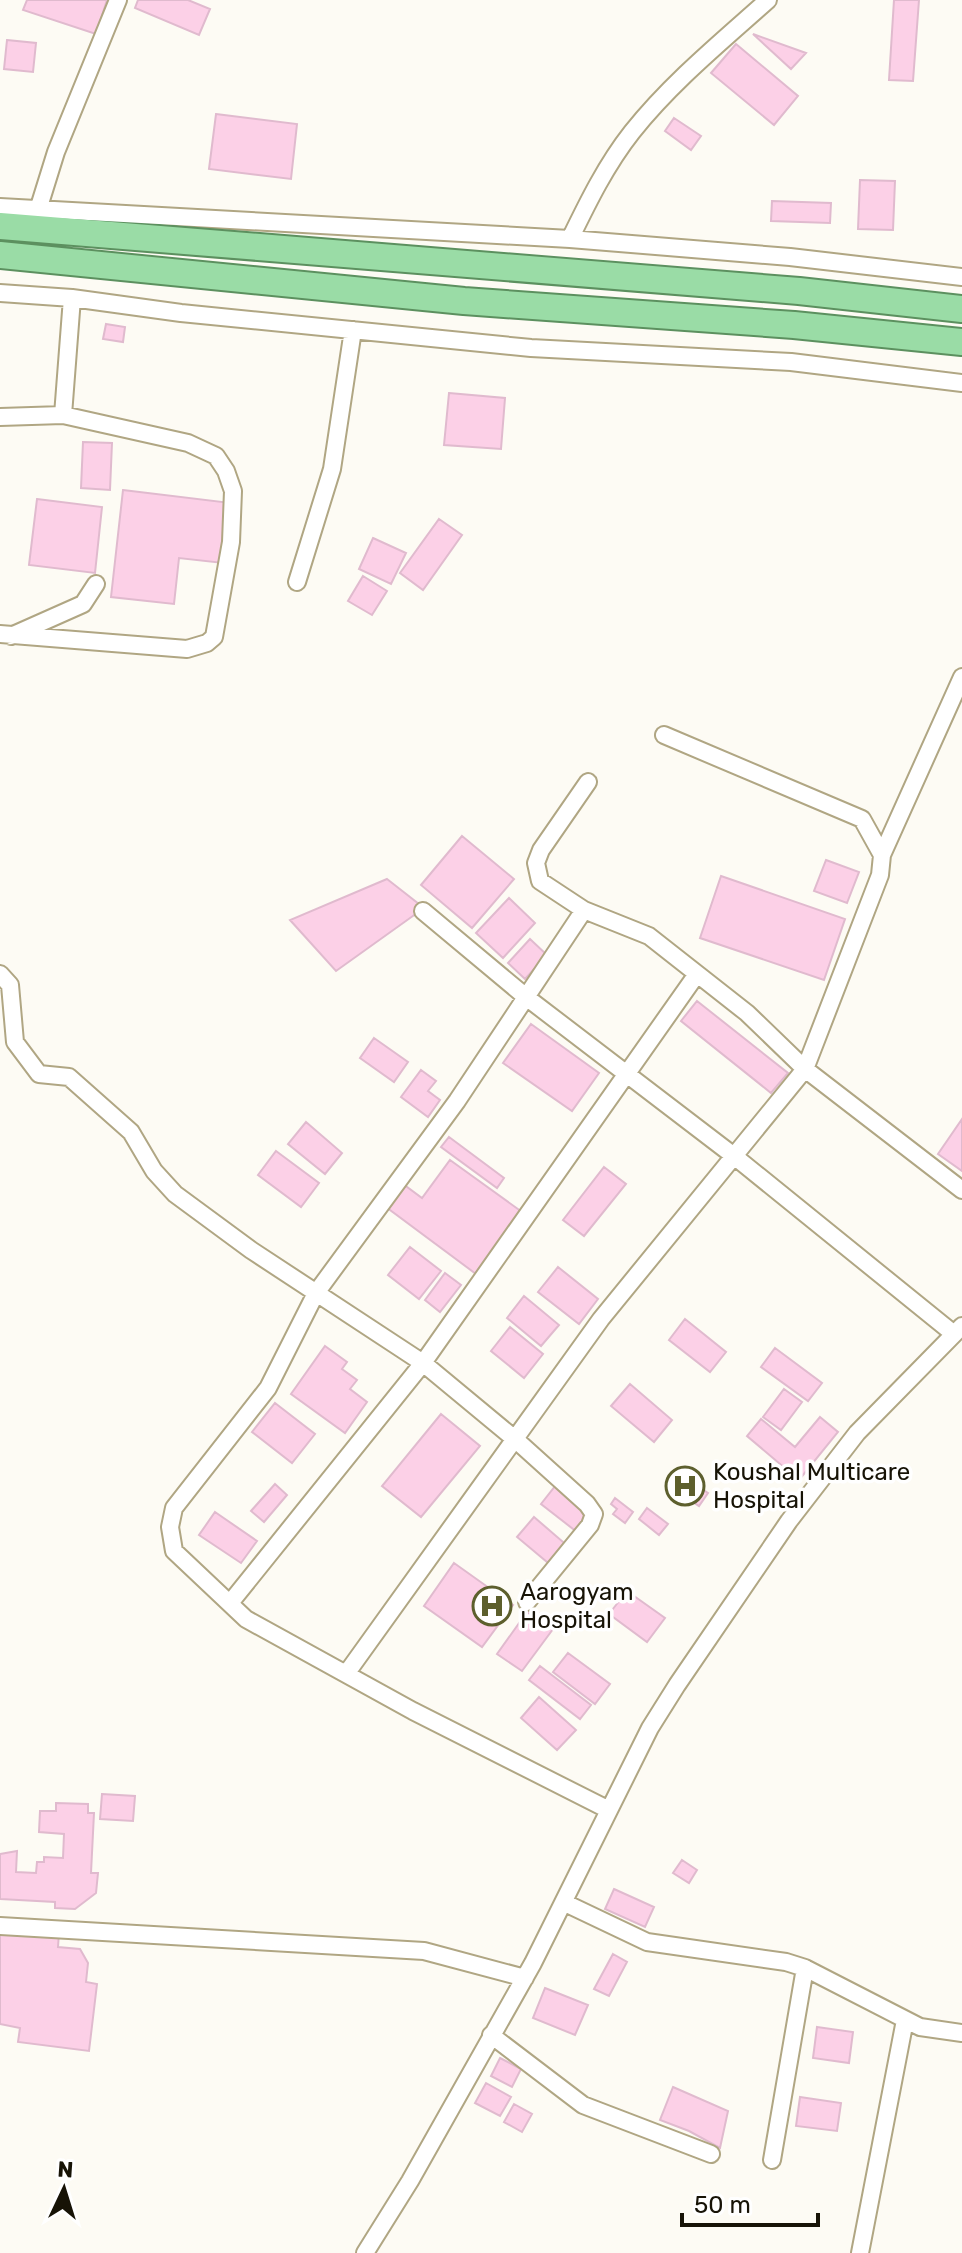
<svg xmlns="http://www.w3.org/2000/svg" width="962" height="2253" font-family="Rubik,sans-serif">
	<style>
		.building { fill: #fcd0e7; stroke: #e0bace; stroke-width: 2 }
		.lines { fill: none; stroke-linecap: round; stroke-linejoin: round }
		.minor-casing { stroke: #b0a683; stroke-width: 20 }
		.trunk-casing { stroke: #5c905f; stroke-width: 30 }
		.minor { stroke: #fff; stroke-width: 16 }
		.trunk { stroke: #9adca6; stroke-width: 26 }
		.labels { text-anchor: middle; stroke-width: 7; stroke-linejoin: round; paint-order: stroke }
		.poi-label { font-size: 24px; fill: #171306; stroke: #fff; text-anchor: start }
	</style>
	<rect width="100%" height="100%" fill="#fdfbf4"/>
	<path class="building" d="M27 0H107L96 34 23 10Z
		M138 0H188L210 9 199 35 135 8Z
		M894 0H919L913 81 889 80Z
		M753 34 806 53 791 69Z
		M7 40 36 43 33 72 4 69Z
		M736 44 798 96 774 125 711 73Z
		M216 114 297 124 291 179 209 169Z
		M674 118 701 136 691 150 665 131Z
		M860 180 895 181 893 230 858 229Z
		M772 201 831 203 830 223 771 221Z
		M106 324 125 327 123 342 103 339Z
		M449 393 505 398 501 449 444 445Z
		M83 442 112 443 110 490 81 488Z
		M123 490 231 503 223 563 179 558 174 604 111 597Z
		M37 499 102 507 95 573 29 565Z
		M439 519 462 535 423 590 400 573Z
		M373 538 406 553 391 584 359 569Z
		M363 576 387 591 372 615 348 601Z
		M462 836 514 879 472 928 421 885Z
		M826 860 859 872 847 903 814 891Z
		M721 876 845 919 824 980 700 938Z
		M387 879 424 908 336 971 290 920Z
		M509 898 535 923 503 958 476 933Z
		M530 939 547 955 525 979 508 963Z
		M697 1001 788 1073 771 1093 681 1021Z
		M531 1024 599 1073 572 1111 503 1063Z
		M374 1038 408 1062 394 1082 360 1058Z
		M421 1070 436 1081 428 1091 440 1100 428 1117 401 1097Z
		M962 1119V1171L938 1154Z
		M306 1122 342 1153 325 1174 288 1144Z
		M449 1137 504 1178 497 1188 441 1147Z
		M276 1151 319 1183 301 1207 258 1175Z
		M450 1160 522 1212 476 1274 386 1207 403 1184 422 1198Z
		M604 1167 626 1184 584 1236 563 1220Z
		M410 1247 441 1271 419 1299 388 1275Z
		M558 1267 598 1299 579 1324 538 1292Z
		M445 1273 461 1285 440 1312 425 1300Z
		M524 1296 559 1325 541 1346 507 1318Z
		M685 1319 726 1352 710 1372 669 1340Z
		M510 1327 543 1354 524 1378 491 1351Z
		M325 1346 347 1362 342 1369 357 1380 350 1389 367 1402 345 1433 291 1394Z
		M775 1348 822 1383 808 1401 761 1367Z
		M630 1384 672 1420 654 1442 611 1406Z
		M784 1389 802 1402 781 1430 763 1417Z
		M275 1403 315 1434 292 1463 252 1432Z
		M441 1414 480 1446 421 1517 382 1486Z
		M820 1417 838 1432 799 1480 747 1436 761 1419 795 1447Z
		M678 1473 708 1493 699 1506 669 1486Z
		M275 1484 287 1495 264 1522 251 1511Z
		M556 1485 597 1517 582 1536 541 1504Z
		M615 1498 633 1512 625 1523 613 1514 617 1509 611 1504Z
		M647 1508 668 1524 659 1535 639 1519Z
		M215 1512 257 1541 241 1563 199 1535Z
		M534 1517 570 1548 553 1567 517 1537Z
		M454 1563 513 1605 482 1647 424 1606Z
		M627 1591 665 1618 647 1642 609 1614Z
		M527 1612 537 1619 540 1614 556 1625 522 1671 497 1654Z
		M568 1653 610 1684 595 1704 553 1672Z
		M540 1666 591 1705 580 1719 529 1680Z
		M539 1697 576 1730 557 1750 521 1718Z
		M102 1794 135 1796 133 1821 100 1819Z
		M56 1803 88 1804V1813H94L91 1873H98L96 1893 75 1909 55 1908V1902L0 1899V1854L17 1851 16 1872 36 1873 37 1862H44V1857L63 1858 64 1834 39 1832 40 1811H56Z
		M682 1860 697 1870 689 1883 673 1873Z
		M614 1889 654 1907 645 1927 605 1909Z
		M0 1929 59 1933 58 1947 80 1949 88 1963 86 1982 97 1984 89 2051 18 2042 20 2028 0 2024Z
		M613 1954 627 1962 609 1996 594 1989Z
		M545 1988 588 2005 575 2035 533 2018Z
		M817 2027 853 2032 849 2063 813 2058Z
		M500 2058 521 2069 512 2087 491 2076Z
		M486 2083 511 2097 500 2116 475 2103Z
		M673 2087 728 2111 720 2148 689 2131 660 2120Z
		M800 2097 841 2103 837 2131 796 2126Z
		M514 2104 532 2114 522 2132 504 2122Z"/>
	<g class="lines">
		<defs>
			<path id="minor" d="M0 207 570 239 790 257 962 277
				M38 210 56 152 118 0
				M570 239C588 202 606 165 632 132 671 83 721 42 768 0
				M0 293 72 298 181 313 531 348 791 362 962 383
				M63 415 72 298
				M0 417 63 415 188 443 216 456 226 471 233 491 231 542 214 637 207 643 187 649 0 634
				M297 582 332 469 353 330
				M11 636 83 604 96 584
				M588 782 541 850 536 863 540 881 584 910 649 936 747 1013 805 1069 962 1190
				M882 855 962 677
				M584 910 457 1101 316 1293 268 1388 174 1508 170 1527 174 1551 246 1619 413 1711 609 1810
				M423 911 526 997 734 1156 954 1334
				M0 974 10 985 15 1042 39 1074 69 1077 131 1132 154 1171 175 1194 251 1250 423 1363 516 1440 587 1504 594 1514 590 1525 527 1602
				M230 1603 423 1363 697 974
				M346 1674 601 1319 805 1069 880 875 882 855 862 819 664 735
				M565 1903 647 1942 786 1962 805 1968 920 2027 962 2033
				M0 1926 424 1951 525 1978
				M491 2035 583 2105 711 2154
				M772 2160 805 1968
				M365 2253 410 2181 533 1963 650 1728 677 1685 789 1521 857 1433 962 1326
				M860 2253 905 2020"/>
			<path id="trunk" d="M0 226 799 291 962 309
				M0 255 464 301 794 325 962 342"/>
		</defs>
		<use href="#minor" class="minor-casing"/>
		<use href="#trunk" class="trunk-casing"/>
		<use href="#minor" class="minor"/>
		<use href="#trunk" class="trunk"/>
	</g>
	<defs>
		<symbol id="hospital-ring" viewBox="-11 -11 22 22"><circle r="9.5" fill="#fff" stroke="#5d5f2d" stroke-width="1.5"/><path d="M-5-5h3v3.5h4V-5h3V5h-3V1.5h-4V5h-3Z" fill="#5d5f2d"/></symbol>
	</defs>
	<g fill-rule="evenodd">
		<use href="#hospital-ring" x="663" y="1464" width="44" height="44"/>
		<use href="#hospital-ring" x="470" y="1584" width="44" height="44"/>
	</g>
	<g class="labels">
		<g class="poi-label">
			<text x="713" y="1480">Koushal Multicare<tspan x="713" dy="28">Hospital</tspan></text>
			<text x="520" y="1600">Aarogyam<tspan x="520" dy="28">Hospital</tspan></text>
		</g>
	</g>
	<g transform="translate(64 2189) rotate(4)" stroke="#ffffff" stroke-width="6" paint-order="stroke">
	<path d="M0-6L14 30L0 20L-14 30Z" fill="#171306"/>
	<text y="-12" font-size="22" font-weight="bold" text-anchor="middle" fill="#171306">N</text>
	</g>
	<path d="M682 2213v12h136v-12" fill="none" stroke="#171306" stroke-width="4"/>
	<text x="694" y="2213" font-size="24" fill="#171306" stroke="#ffffff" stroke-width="6" paint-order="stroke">50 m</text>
</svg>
